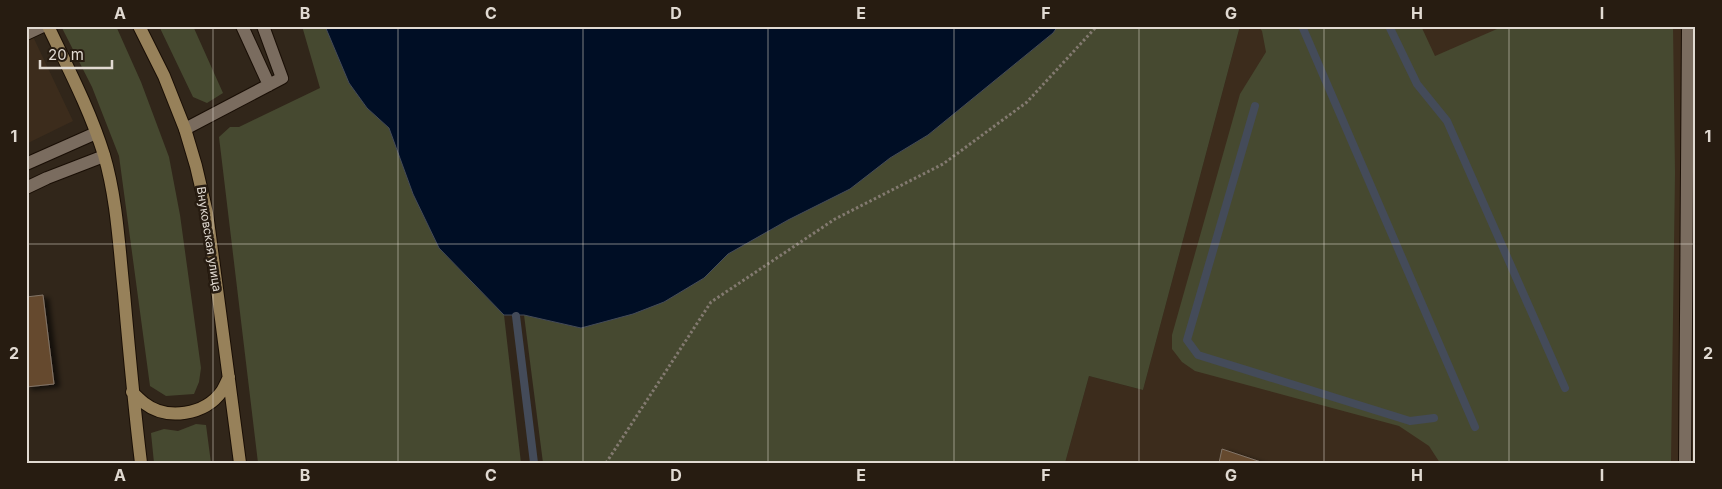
<svg xmlns="http://www.w3.org/2000/svg" width="1722" height="489" font-family="Inter,sans-serif">
	<style>
		.built { fill: #3c2c1c }
		.green { fill: #464930 }
		.water { fill: #000e25; stroke: #444b59 }
		.lines { fill: none; stroke-linecap: round; stroke-linejoin: round }
		.stream { stroke: #444b59; stroke-width: 8 }
		.building { fill: #65492d; stroke: #827467; filter: url(#shadow) }
		.lane-casing { stroke: #190e05; stroke-width: 14 }
		.street-casing { stroke: #190e05; stroke-width: 14 }
		.secondary-casing { stroke: #190e05; stroke-width: 14 }
		.path { stroke: #837a70; stroke-width: 3; stroke-dasharray: 2.5 2.5; stroke-linecap: butt }
		.lane { stroke: #7a6c5f; stroke-width: 12 }
		.street { stroke: #7a6c5f; stroke-width: 12 }
		.secondary { stroke: #97815a; stroke-width: 12 }
		.grid { fill: none; stroke: #e1dad2; stroke-width: 1; stroke-opacity: 0.55 }
		.labels { text-anchor: middle; stroke-width: 5; stroke-linejoin: round; paint-order: stroke }
		.street-label { font-size: 12px; fill: #e1dad2; stroke: #271c11 }
		.neatline { fill: none; stroke: #e1dad2; stroke-width: 2 }
		.grid-label { font-size: 16px; text-anchor: middle; font-weight: bold; fill: #e1dad2 }
	</style>
	<defs>
		<filter id="shadow"><feDropShadow dx="5.5" dy="3" stdDeviation="2.5" flood-color="#0009"/></filter>
	</defs>
	<rect width="100%" height="100%" fill="#31261a"/>
	<path class="built" d="M26 26H28L73 121 26 144Z
		M1240 26H1696V463H1065L1089 376 1143 390Z"/>
	<path class="green" d="M61 26H116L141 82 169 157 180 215 201 368 199 382 194 394 166 396 150 386 119 156 92 87Z
		M159 26H193L223 93 207 103 193 97Z
		M302 26H325L349 83 367 108 389 128 413 194 439 248 504 315 521 463H258L219 137 230 127H239L320 88Z
		M1058 26H1240L1143 390 1089 376 1065 463H543L524 315 581 328 704 278 727 254 788 220 928 135 1053 33Z
		M1258 26H1421L1435 56 1497 29 1496 26H1673L1675 173 1671 463H1440L1429 446 1399 426 1195 371 1182 362 1172 349V335L1240 94 1266 52 1262 31Z
		M196 424 206 425 211 463H154L151 433 164 429 178 431Z"/>
	<path class="water" d="M325 26H1058L1053 33 928 135 890 158 850 189 788 220 728 254 704 278 664 302 633 314 581 328 524 315H504L439 248 413 194 389 128 367 108 349 83Z"/>
	<g class="lines">
		<path class="stream" d="M1302 26 1475 427
			M1389 26 1417 84 1447 121 1565 388
			M1255 106 1187 340 1198 355 1410 421 1434 418
			M516 316 534 463"/>
	</g>
	<path class="building" d="M43 295 54 384 26 387V297Z
		M1222 449 1264 463H1219Z"/>
	<g class="lines">
		<defs>
			<path id="lane" d="M242 26 269 85
				M26 34 43 26
				M185 129 282 78 263 26
				M1685 463 1688 26"/>
			<path id="street" d="M26 164 96 133
				M26 188 47 178 104 156"/>
			<path id="secondary" d="M48 26C68 68 90 110 104 155 117 199 119 247 124 293 129 350 134 406 141 463
				M139 26 164 76 185 129 196 166 207 213 240 463
				M132 392C136 396 140 400 144 403 167 421 205 415 222 391 225 386 227 381 229 377"/>
		</defs>
		<use href="#lane" class="lane-casing"/>
		<use href="#street" class="street-casing"/>
		<use href="#secondary" class="secondary-casing"/>
		<path class="path" d="M606 463 711 302 835 219 943 164 1027 102 1097 26"/>
		<use href="#lane" class="lane"/>
		<use href="#street" class="street"/>
		<use href="#secondary" class="secondary"/>
	</g>
	<path class="grid" d="M213 26V463M398 26V463M583 26V463M768 26V463M954 26V463M1139 26V463M1324 26V463M1509 26V463M26 244H1696"/>
	<g class="labels">
		<g class="street-label">
			<text transform="translate(209 239) rotate(81)" y="4">Внуковская улица</text>
		</g>
	</g>
	<rect width="1722" height="489" fill="none" stroke="#271c11" stroke-width="55"/>
	<path d="M40 60v8h72v-8" fill="none" stroke="#e1dad2" stroke-width="2.5"/>
	<text x="48" y="60" font-size="15" fill="#e1dad2" stroke="#271c11" stroke-width="4" paint-order="stroke">20 m</text>
	<rect x="28" y="28" width="1666" height="434" class="neatline"/>
	<g class="grid-label">
		<text x="120" y="19">A</text>
		<text x="305" y="19">B</text>
		<text x="491" y="19">C</text>
		<text x="676" y="19">D</text>
		<text x="861" y="19">E</text>
		<text x="1046" y="19">F</text>
		<text x="1231" y="19">G</text>
		<text x="1417" y="19">H</text>
		<text x="1602" y="19">I</text>
		<text x="14" y="142">1</text>
		<text x="1708" y="142">1</text>
		<text x="14" y="359">2</text>
		<text x="1708" y="359">2</text>
		<text x="120" y="481">A</text>
		<text x="305" y="481">B</text>
		<text x="491" y="481">C</text>
		<text x="676" y="481">D</text>
		<text x="861" y="481">E</text>
		<text x="1046" y="481">F</text>
		<text x="1231" y="481">G</text>
		<text x="1417" y="481">H</text>
		<text x="1602" y="481">I</text>
	</g>
</svg>
